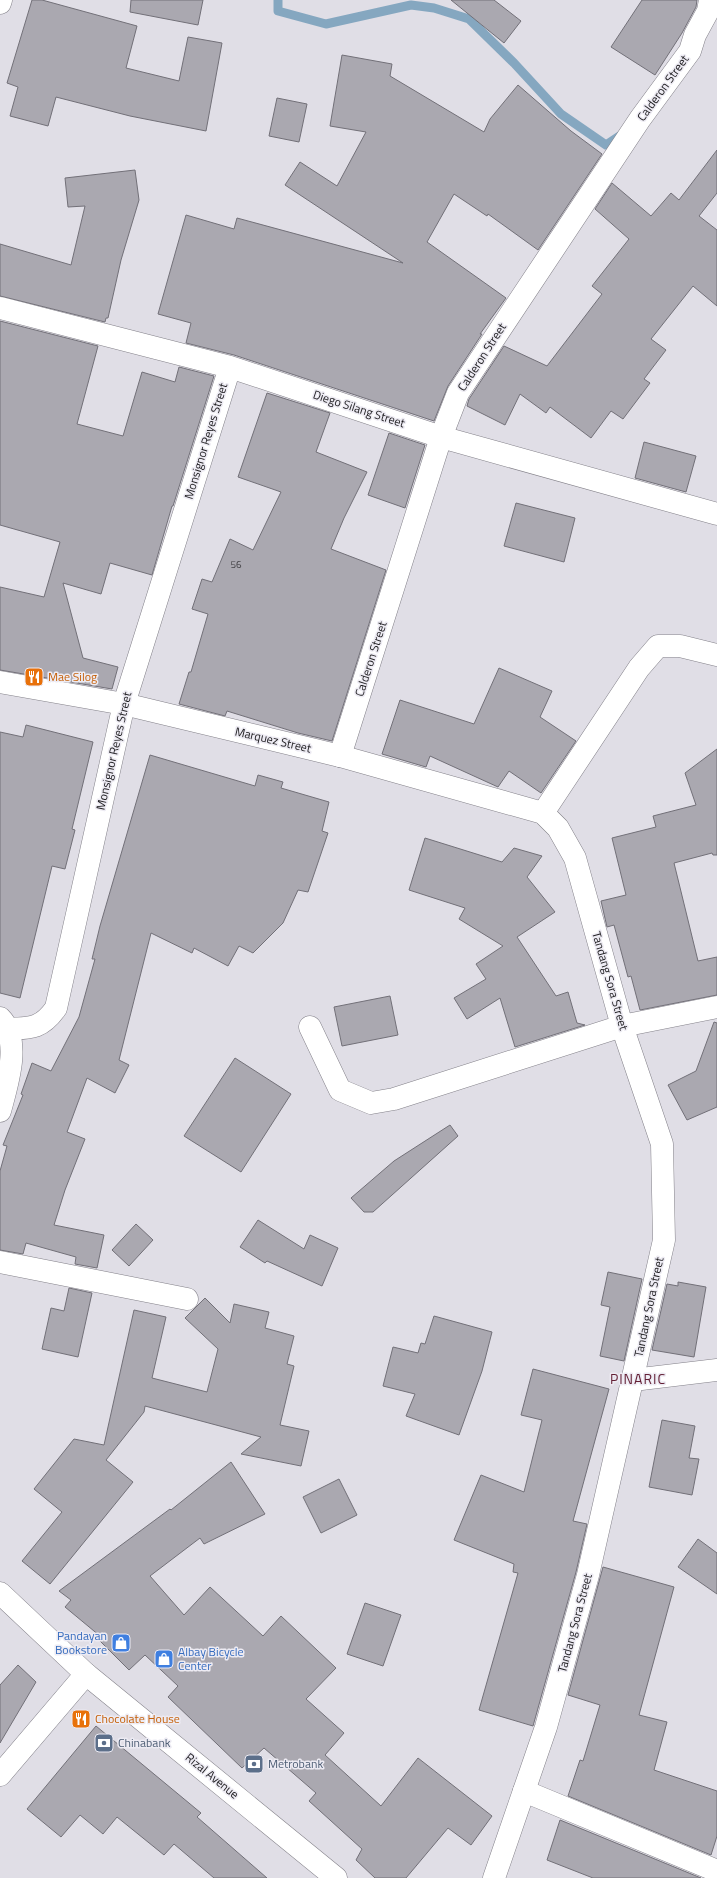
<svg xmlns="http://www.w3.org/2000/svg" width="717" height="1878" font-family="'Titillium Web',sans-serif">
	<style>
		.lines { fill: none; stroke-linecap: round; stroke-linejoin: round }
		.stream { stroke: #85a7c0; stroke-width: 9 }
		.building { fill: #aaa8b0; stroke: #727078 }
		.minor-casing { stroke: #838189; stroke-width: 23 }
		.tertiary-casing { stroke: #838189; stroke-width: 23 }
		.primary-casing { stroke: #838189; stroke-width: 23 }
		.minor { stroke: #fff; stroke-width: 22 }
		.tertiary { stroke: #fff; stroke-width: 22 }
		.primary { stroke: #fff; stroke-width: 22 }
		.labels { text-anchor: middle; stroke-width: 3; stroke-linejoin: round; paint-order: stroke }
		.number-label { font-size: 10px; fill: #403f43 }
		.street-label { font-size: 12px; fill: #1d1c1f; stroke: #edebf3 }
		.food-label { font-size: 12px; fill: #c56008; stroke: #edebf3; text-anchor: start }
		.shop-label { font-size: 12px; fill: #366cbe; stroke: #edebf3; text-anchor: end }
		.service-label { font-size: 12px; fill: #4e5e75; stroke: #edebf3; text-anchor: start }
		.quarter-label { font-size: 14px; letter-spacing: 1px; fill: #631f34; stroke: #edebf3 }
	</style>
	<rect width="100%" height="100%" fill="#e0dee6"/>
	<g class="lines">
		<path class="stream" d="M278 0V11L326 24 411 5 434 8 469 19 514 63 561 114 606 145 621 135"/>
	</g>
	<path class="building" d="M32 0H42L137 26 126 68 179 81 188 37 222 43 206 131 130 116 56 97 48 126 10 116 18 87 7 83Z
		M131 0H203L198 25 130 12Z
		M451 0H494L521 21 504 43Z
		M642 0H697L696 7 682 33 655 75 611 47Z
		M342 55 392 64 390 76 484 132 490 119 518 85 571 131 602 154 538 250 488 214 487 216 454 194 427 242 506 298 480 334H482L448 386 434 421 234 355 186 343 191 323 158 314 186 215 234 229 237 218 403 263 285 185 300 162 337 186 366 132 330 126Z
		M277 98 307 104 299 142 269 136Z
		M717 150V193L699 216 717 230V306L693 286 651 339 666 350 644 379 650 383 623 419 611 411 591 438 550 407 546 413 520 394 505 425 467 406 469 399 504 346 547 366 602 294 592 286 629 239 595 209 612 183 651 216 671 193 679 200Z
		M135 170 139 200 121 260 108 318H106L105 322 0 296V244L71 265 85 206 68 207 65 178Z
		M0 321 98 346 77 424 123 436 142 372 175 382 179 367 214 376 173 506H172L152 575 110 563 101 594 63 583 83 658 118 667 112 689 0 670V587L44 597 60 542 0 525Z
		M267 393 330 413 316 452 367 472 344 518 331 549 386 570 332 741 298 733 227 711 225 716 179 704 189 672H191L208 614 192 609 202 579 212 582 230 539 253 550 281 492 238 477Z
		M389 433 425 445 405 508 368 495Z
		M644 442 696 456 686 492 635 478Z
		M516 503 575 518 564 562 504 546Z
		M499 668 552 691 540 717 576 741 541 793 509 771 498 787 430 756 426 767 382 754 400 700 474 724Z
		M26 725 93 742 72 829 75 830 65 869 52 866 20 998 0 993V732L23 737Z
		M717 749V855H713L712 853 674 863 698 961 717 957V995L640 1010 631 976 628 977 614 925 607 927 601 901 626 895 612 838 656 827 653 816 696 805 685 773Z
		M150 755 255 786 258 775 283 782 281 788 329 802 322 831 328 833 308 892 298 890 283 923 253 953 239 946 228 966 194 948 192 953 151 933 119 1060 129 1065 115 1093 87 1078 67 1132 85 1139 65 1190 54 1225 104 1235 97 1268 75 1264 76 1257 26 1243 23 1254 0 1250V1171L7 1146 3 1145 23 1095 21 1094 32 1063 51 1071 79 1017 95 959H92L100 926Z
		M425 838 502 862 514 848 542 856 527 877 555 912 517 937 556 996 568 992 577 1023 585 1025 515 1047 500 998 467 1019 454 998 486 979 476 964 503 946 459 919 465 908 409 890Z
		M390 996 398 1035 342 1046 334 1007Z
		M714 1022 717 1023V1107L687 1120 668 1085 696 1071Z
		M235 1058 291 1094 241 1172 184 1136Z
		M450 1125 458 1136 373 1212H364L351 1198 394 1161Z
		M258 1220 304 1249 310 1235 338 1248 322 1286 267 1261 265 1263 240 1247Z
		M136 1224 153 1240 129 1266 112 1250Z
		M608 1272 642 1279 624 1361 600 1356 610 1307 601 1305Z
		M678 1282 706 1287 694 1357 652 1350 667 1284 678 1286Z
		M69 1288 92 1293 78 1357 42 1349 51 1308 64 1311Z
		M205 1298 230 1323 234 1304 269 1312 265 1328 294 1336 287 1364 294 1366 280 1425 309 1431 301 1466 241 1454 261 1437 145 1406 144 1412 106 1460 133 1482 50 1584 22 1561 62 1512 34 1489 74 1439 104 1445 134 1310 166 1317 152 1378 207 1392 218 1349 185 1318Z
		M434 1316 492 1332 482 1371 459 1435 406 1416 415 1394 383 1386 393 1347 418 1353 421 1343 425 1344Z
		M533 1369 609 1389 573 1521 587 1524 576 1572 533 1726 479 1710 518 1573 513 1572 514 1564 454 1540 481 1475 524 1492 542 1420 521 1415Z
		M662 1420 695 1426 689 1458 699 1459 692 1495 649 1487Z
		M231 1462 265 1514 204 1544 200 1538 150 1576 184 1615 210 1587 263 1636 281 1616 336 1668 306 1699 344 1733 325 1755 381 1806 418 1758 492 1816 471 1845 448 1828 406 1878H375L356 1860 362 1849 309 1801 316 1793 264 1748 242 1768 168 1697 178 1686 145 1655 129 1670 98 1639 100 1636 65 1607 71 1600 59 1591 170 1509 171 1510Z
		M339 1479 357 1515 321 1533 303 1497Z
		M698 1539 717 1553V1594L678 1567Z
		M603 1567 674 1587 639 1715 667 1722 654 1770 717 1791V1836L711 1855 568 1796 580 1760 583 1761 600 1705 568 1695Z
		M365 1603 401 1615 383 1666 347 1654Z
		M18 1665 36 1682 0 1743V1685Z
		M96 1726 201 1813 197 1817 267 1878H214L174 1844 164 1855 117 1817 103 1834 80 1815 61 1837 27 1809Z
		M560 1820 701 1878H593L547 1860Z"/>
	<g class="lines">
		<defs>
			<path id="minor" d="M0 308 230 367 441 437 717 514
				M340 756 441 437 458 393 640 119 690 51 695 35 708 11 710 0
				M543 813 639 668 658 646H680L717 655
				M310 1027 340 1090 371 1103 394 1099 622 1026 717 1007
				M9 1029C32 1028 42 1028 56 1008L124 704 230 367
				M0 1262 187 1299
				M0 1775 86 1674
				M524 1791 717 1871"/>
			<path id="tertiary" d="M0 682 124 704 340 756 543 813 558 828 575 858 622 1026 662 1144 664 1240 588 1575 546 1727 494 1878
				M633 1380 717 1370"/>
			<path id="primary" d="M0 3 1 0
				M0 1018C22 1040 7 1085 0 1111
				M0 1593 86 1674 336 1878"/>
		</defs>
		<use href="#minor" class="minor-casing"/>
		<use href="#tertiary" class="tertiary-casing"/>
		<use href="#primary" class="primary-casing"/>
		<use href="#minor" class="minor"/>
		<use href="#tertiary" class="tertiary"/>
		<use href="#primary" class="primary"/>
	</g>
	<defs>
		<symbol id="restaurant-square" viewBox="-11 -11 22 22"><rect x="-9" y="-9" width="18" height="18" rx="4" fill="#e8710a" stroke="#edebf3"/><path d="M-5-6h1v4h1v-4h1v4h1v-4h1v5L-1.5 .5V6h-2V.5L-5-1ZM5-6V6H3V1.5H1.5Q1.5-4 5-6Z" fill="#fff"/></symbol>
		<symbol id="shop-square" viewBox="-11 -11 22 22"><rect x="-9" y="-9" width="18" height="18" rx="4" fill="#3f7fe0" stroke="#edebf3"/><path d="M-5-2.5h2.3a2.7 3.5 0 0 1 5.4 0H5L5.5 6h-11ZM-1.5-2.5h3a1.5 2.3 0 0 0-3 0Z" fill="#fff"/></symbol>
		<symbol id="bank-square" viewBox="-11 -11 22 22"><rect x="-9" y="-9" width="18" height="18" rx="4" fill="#5c6f8a" stroke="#edebf3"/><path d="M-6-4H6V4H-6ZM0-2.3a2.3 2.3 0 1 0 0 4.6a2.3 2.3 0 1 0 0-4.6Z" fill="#fff"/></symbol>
	</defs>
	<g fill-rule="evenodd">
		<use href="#restaurant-square" x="23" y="666" width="22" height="22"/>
		<use href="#shop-square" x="110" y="1632" width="22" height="22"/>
		<use href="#shop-square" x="153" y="1648" width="22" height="22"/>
		<use href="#restaurant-square" x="70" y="1708" width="22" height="22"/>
		<use href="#bank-square" x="93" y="1732" width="22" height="22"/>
		<use href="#bank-square" x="243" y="1753" width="22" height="22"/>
	</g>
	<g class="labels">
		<g class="number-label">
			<text x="236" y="568">56</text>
		</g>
		<g class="street-label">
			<text transform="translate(663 88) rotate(-54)" y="4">Calderon Street</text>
			<text transform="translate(482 357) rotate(-57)" y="4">Calderon Street</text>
			<text transform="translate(359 409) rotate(18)" y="4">Diego Silang Street</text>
			<text transform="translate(206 441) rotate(-73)" y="4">Monsignor Reyes Street</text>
			<text transform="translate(371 659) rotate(-72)" y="4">Calderon Street</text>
			<text transform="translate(273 740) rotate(13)" y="4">Marquez Street</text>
			<text transform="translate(114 751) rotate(-77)" y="4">Monsignor Reyes Street</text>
			<text transform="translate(610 981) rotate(74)" y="4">Tandang Sora Street</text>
			<text transform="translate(649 1307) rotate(-78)" y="4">Tandang Sora Street</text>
			<text transform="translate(575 1623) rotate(-75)" y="4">Tandang Sora Street</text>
			<text transform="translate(212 1776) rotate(39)" y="4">Rizal Avenue</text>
		</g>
		<g class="food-label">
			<text x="48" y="681">Mae Silog</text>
			<text x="95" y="1723">Chocolate House</text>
		</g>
		<g class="shop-label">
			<text x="107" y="1640">Pandayan<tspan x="107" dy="14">Bookstore</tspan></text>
			<text x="178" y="1656" text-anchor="start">Albay Bicycle<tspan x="178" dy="14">Center</tspan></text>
		</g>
		<g class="service-label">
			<text x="118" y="1747">Chinabank</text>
			<text x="268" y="1768">Metrobank</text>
		</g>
		<g class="quarter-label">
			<text x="638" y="1384">PINARIC</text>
		</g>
	</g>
</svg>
